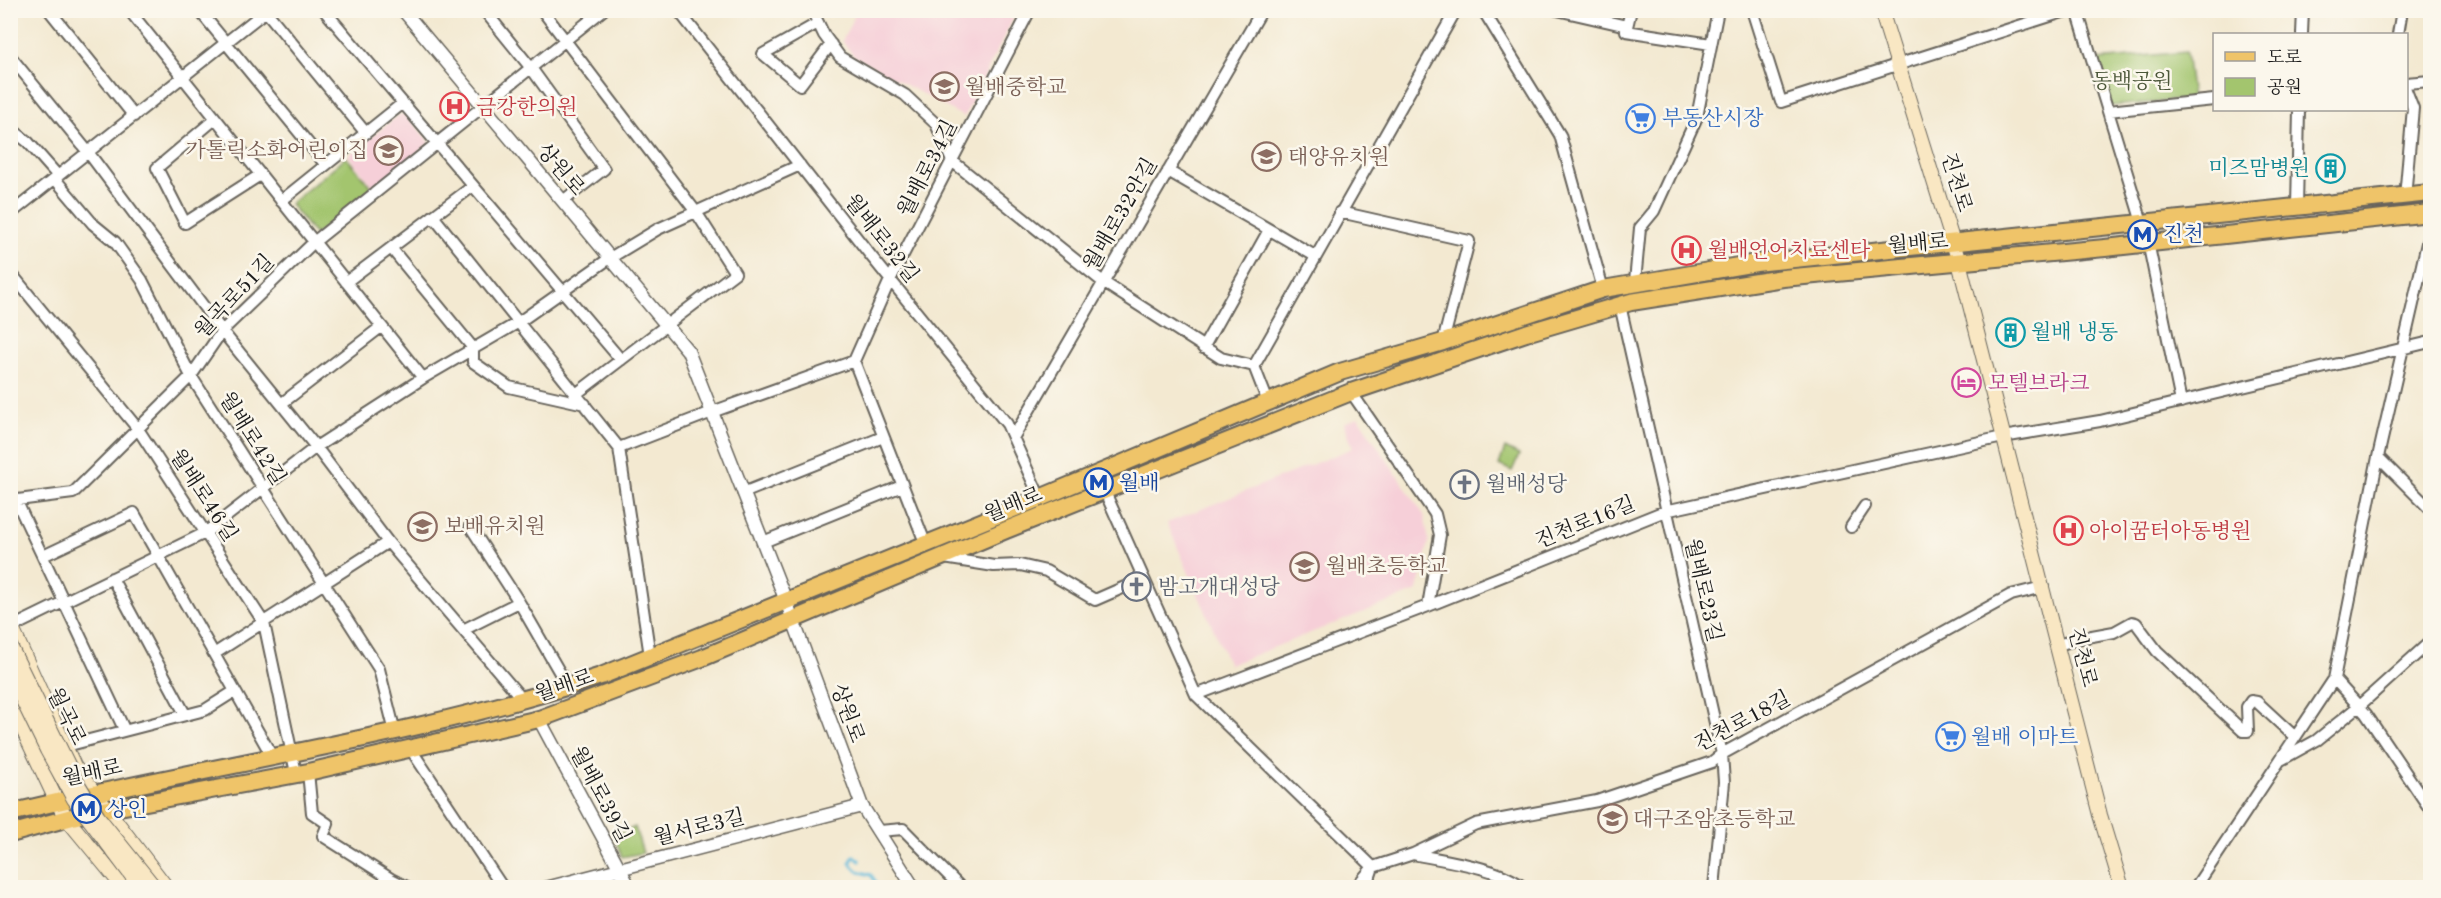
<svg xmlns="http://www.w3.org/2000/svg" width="2441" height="898" font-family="'Old Standard TT','Noto Serif KR',serif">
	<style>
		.built { fill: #f6cfd8 }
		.green { fill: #a3c56e; stroke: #607045; stroke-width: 1.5 }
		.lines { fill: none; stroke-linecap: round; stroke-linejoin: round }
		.stream { stroke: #5cb9da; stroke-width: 3 }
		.minor-casing { stroke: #67645b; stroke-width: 14 }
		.tertiary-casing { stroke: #67645b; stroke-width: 15 }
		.secondary-casing { stroke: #67645b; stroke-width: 16 }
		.primary-casing { stroke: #67645b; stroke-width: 20 }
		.minor { stroke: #fff; stroke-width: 10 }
		.tertiary { stroke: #fff; stroke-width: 12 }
		.secondary { stroke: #f9e7c3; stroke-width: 14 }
		.primary { stroke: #efc469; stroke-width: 16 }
		.secondary-bridge-casing { stroke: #67645b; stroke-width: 16; stroke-linecap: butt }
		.secondary-bridge { stroke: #f9e7c3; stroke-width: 14 }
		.labels { text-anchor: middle; stroke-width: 5; stroke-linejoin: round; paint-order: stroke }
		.park-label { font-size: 21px; fill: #4b5739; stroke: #fbf7ec }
		.education-label { font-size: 21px; fill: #785e54; stroke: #fbf7ec; text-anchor: start }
		.health-label { font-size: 21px; fill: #be3a42; stroke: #fbf7ec; text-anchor: start }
		.shop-label { font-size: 21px; fill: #366cbe; stroke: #fbf7ec; text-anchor: start }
		.street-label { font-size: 21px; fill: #1c1c1c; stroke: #fbf7ec }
		.culture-label { font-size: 21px; fill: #0d838f; stroke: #fbf7ec; text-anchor: end }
		.transit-label { font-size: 21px; fill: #164399; stroke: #fbf7ec; text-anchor: start }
		.hotel-label { font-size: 21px; fill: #b23c85; stroke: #fbf7ec; text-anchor: start }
		.worship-label { font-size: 21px; fill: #5b616d; stroke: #fbf7ec; text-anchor: start }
	</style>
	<rect width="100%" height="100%" fill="#fbf7ec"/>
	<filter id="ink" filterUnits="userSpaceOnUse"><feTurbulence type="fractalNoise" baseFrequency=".0167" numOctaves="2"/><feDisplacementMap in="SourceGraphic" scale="12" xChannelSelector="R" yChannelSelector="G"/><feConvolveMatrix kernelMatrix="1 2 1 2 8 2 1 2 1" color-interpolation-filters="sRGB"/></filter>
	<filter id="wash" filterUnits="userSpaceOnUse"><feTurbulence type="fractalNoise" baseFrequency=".008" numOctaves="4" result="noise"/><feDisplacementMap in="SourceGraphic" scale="24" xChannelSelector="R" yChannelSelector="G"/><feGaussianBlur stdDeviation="1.35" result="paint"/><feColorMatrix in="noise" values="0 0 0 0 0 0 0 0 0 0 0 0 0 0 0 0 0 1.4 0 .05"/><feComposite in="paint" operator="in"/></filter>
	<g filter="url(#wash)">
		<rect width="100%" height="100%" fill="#f3e9d1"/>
		<path class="built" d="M857 11V10L1017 11 964 117 854 56 842 41Z
			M406 114 430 143 375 188 348 156 399 115Z
			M1358 417 1424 515 1429 541 1417 591 1229 665 1167 523 1353 448 1344 423Z"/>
		<path class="green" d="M2186 52 2192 99 2111 106 2098 60Z
			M346 157 373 189 315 235 290 204Z
			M1505 448 1519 455 1512 471 1499 465Z
			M635 827 643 853 622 857 614 836Z"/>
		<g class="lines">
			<path class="stream" d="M860 861 854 856 850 863 858 871 871 875 880 888"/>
		</g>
	</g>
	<g filter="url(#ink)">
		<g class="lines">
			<defs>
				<path id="minor" d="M49 10 134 116
					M129 10 423 378
					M199 10 326 165
					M265 10 365 132
					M324 10 621 360
					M484 10 531 68 604 169 563 201
					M542 10 696 212 735 273 576 394
					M678 10 871 256 1007 424 1040 498
					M812 10 824 35 840 57 905 95 936 124 952 161 1103 282 1221 358 1254 366
					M1483 10 1560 135 1603 289
					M1557 10 1627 26
					M1631 10 1626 31 1711 44
					M1752 10 1781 102 2069 10
					M2077 10 2148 242 2181 402
					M818 23 763 54 800 85 831 44
					M2302 34 2303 10
					M2398 34 2402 10
					M10 56 88 152 222 331 316 447 388 542 523 700
					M2406 83 2430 81
					M2108 111 2214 100
					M215 119 157 168 185 223 260 175
					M10 128 28 142 58 176
					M1168 171 1315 256
					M55 179 93 224 115 242 142 280 191 376 379 669 395 732
					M2405 197 2413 108 2406 90
					M281 201 403 103
					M2297 207 2299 110
					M1340 212 1469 241 1443 342
					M10 214 267 10
					M433 216 619 448 650 656
					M2430 230 2378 457 2430 509
					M391 248 473 348V362L509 387 585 404
					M10 272 138 429 264 623 296 773
					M346 282 473 186
					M1635 282 1640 228 1654 211 1697 117 1718 10
					M1620 305 1722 754 1724 782 1714 888
					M1203 348 1269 230
					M1254 366 1456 10
					M1254 366 1268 402
					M1351 392 1435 514 1440 535 1428 606
					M281 404 381 327
					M1013 438 1262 10
					M619 448 712 412 854 361
					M1105 492 1196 695 1373 867 1366 888
					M743 493 883 437
					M16 500 124 729
					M10 501 73 493 191 376 222 331 314 242 603 10
					M470 526 519 602 568 687
					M1851 527 1865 506
					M763 542 902 486
					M926 545 854 361 890 280 1030 10
					M43 556 134 513 273 758
					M944 558 994 566 1020 565 1046 571 1095 600 1143 579
					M112 578 185 714
					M12 627 205 533 316 447 423 378 519 322 610 258 658 229 800 165
					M465 629 519 602
					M2058 645 2081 638 2114 632 2132 622 2136 623 2157 651 2243 731H2248L2247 707 2251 701 2257 702 2295 737
					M214 654 388 542
					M2334 679 2366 714 2430 809
					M1196 695 1428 606 1665 511 2003 437 2100 421 2430 342
					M66 746 205 710 235 691
					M410 748 503 888
					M2281 760 2317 740 2359 706 2430 642
					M308 772 312 813 328 824 323 836 391 879 409 888
					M879 831 903 829 961 888
					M1413 854C1446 861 1499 867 1524 888
					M1355 888 1373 867 1413 854 1476 824 1597 801 1712 762 1722 754 2011 595 2043 587
					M2195 888 2334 679 2378 457"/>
				<path id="tertiary" d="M403 10 688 351 786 601 862 806 914 888
					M539 719 630 888
					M546 888 862 806"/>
				<path id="secondary" d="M1881 10 1959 262 2100 815 2122 888
					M10 624 74 766 167 888
					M10 702 57 802 67 819 124 888"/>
				<path id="primary" d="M10 813C207 765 408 739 601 676L1040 498 1340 372 1443 342 1603 289 1756 263 2430 193
					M10 834 87 813 308 772 539 719 702 658 1006 530 1351 392 1526 333 1631 302 1783 278 2105 248 2430 213"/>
			</defs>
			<use href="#minor" class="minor-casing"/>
			<use href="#tertiary" class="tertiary-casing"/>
			<use href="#secondary" class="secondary-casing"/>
			<use href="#primary" class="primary-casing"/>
			<use href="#minor" class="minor"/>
			<use href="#tertiary" class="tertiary"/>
			<use href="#secondary" class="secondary"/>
			<use href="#primary" class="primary"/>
			<defs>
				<path id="secondary-bridge" d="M10 646 75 779 98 817 155 888
					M10 674 47 750 74 799 141 888"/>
			</defs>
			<use href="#secondary-bridge" class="secondary-bridge-casing"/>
			<use href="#secondary-bridge" class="secondary-bridge"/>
		</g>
	</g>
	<defs>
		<symbol id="school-ring" viewBox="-11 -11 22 22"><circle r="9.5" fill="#fbf7ec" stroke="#8d6e63" stroke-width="1.5"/><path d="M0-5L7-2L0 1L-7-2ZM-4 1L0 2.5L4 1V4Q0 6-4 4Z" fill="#8d6e63"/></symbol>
		<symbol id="hospital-ring" viewBox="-11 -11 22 22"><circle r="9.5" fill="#fbf7ec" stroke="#e0444e" stroke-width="1.5"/><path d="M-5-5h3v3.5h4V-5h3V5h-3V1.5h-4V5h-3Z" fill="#e0444e"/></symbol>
		<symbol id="supermarket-ring" viewBox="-11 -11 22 22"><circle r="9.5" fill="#fbf7ec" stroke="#3f7fe0" stroke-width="1.5"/><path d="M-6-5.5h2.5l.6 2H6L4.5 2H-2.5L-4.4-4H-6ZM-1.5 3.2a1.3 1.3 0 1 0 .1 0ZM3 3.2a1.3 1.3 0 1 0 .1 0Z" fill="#3f7fe0"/></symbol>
		<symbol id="building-ring" viewBox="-11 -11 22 22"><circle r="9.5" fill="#fbf7ec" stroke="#0f9aa8" stroke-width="1.5"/><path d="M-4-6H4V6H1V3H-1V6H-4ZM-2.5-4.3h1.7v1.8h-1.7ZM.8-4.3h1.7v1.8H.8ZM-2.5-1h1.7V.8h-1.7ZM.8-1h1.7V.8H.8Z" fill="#0f9aa8"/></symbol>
		<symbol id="metro-ring" viewBox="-11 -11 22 22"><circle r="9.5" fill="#fbf7ec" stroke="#1a4fb4" stroke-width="1.5"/><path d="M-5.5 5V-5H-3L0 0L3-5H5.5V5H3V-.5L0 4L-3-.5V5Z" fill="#1a4fb4"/></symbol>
		<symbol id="hotel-ring" viewBox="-11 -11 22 22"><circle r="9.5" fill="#fbf7ec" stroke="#d1479c" stroke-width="1.5"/><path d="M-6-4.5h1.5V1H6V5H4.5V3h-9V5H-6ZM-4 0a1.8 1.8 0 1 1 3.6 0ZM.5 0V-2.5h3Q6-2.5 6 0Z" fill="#d1479c"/></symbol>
		<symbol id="church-ring" viewBox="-11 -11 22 22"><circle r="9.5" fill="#fbf7ec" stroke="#6b7280" stroke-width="1.5"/><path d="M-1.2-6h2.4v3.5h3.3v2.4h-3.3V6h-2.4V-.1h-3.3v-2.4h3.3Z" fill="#6b7280"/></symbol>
	</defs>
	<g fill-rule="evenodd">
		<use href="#school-ring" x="928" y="70" width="33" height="33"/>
		<use href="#hospital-ring" x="438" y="90" width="33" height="33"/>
		<use href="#supermarket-ring" x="1624" y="102" width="33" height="33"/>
		<use href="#school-ring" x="372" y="134" width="33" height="33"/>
		<use href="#school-ring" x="1250" y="140" width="33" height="33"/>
		<use href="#building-ring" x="2314" y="152" width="33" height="33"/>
		<use href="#metro-ring" x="2126" y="218" width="33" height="33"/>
		<use href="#hospital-ring" x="1670" y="234" width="33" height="33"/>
		<use href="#building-ring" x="1994" y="316" width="33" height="33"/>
		<use href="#hotel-ring" x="1950" y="366" width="33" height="33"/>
		<use href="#metro-ring" x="1082" y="466" width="33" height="33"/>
		<use href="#church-ring" x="1448" y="468" width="33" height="33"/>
		<use href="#school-ring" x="406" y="510" width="33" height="33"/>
		<use href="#hospital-ring" x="2052" y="514" width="33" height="33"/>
		<use href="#school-ring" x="1288" y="550" width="33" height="33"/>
		<use href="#church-ring" x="1120" y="570" width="33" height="33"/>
		<use href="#supermarket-ring" x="1934" y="720" width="33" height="33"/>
		<use href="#metro-ring" x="70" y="792" width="33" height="33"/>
		<use href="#school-ring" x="1596" y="802" width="33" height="33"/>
	</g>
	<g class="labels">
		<g class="park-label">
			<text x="2132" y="88">동백공원</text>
		</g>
		<g class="education-label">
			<text x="965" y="94">월배중학교</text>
			<text x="368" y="157" text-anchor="end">가톨릭소화어린이집</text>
			<text x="1288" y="164">태양유치원</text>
			<text x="444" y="533">보배유치원</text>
			<text x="1326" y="573">월배초등학교</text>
			<text x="1633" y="826">대구조암초등학교</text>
		</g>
		<g class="health-label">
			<text x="476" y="114">금강한의원</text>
			<text x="1708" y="257">월배언어치료센타</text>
			<text x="2089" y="538">아이꿈터아동병원</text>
		</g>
		<g class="shop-label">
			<text x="1662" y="125">부동산시장</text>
			<text x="1971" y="744">월배 이마트</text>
		</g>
		<g class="street-label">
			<text transform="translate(927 168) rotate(-63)" y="7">월배로34길</text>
			<text transform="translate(561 169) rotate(50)" y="7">상원로</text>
			<text transform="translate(1957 182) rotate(73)" y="7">진천로</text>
			<text transform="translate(1120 214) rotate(-60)" y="7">월배로32안길</text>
			<text transform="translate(882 238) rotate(52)" y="7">월배로32길</text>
			<text transform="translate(1918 243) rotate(-5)" y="7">월배로</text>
			<text transform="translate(234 296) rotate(-47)" y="7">월곡로51길</text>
			<text transform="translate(253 438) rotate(58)" y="7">월배로42길</text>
			<text transform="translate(204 495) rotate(57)" y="7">월배로46길</text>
			<text transform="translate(1013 504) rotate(-22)" y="7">월배로</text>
			<text transform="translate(1585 522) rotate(-22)" y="7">진천로16길</text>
			<text transform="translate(1704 590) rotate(77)" y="7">월배로23길</text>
			<text transform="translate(2083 657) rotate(76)" y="7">진천로</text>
			<text transform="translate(564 685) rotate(-19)" y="7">월배로</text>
			<text transform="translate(848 713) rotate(70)" y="7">상원로</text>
			<text transform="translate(67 716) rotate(64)" y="7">월곡로</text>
			<text transform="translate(1742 721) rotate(-28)" y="7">진천로18길</text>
			<text transform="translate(92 772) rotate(-12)" y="7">월배로</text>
			<text transform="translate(601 794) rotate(62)" y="7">월배로39길</text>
			<text transform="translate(699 827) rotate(-14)" y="7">월서로3길</text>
		</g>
		<g class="culture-label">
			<text x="2310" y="175">미즈맘병원</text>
			<text x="2031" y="339" text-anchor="start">월배 냉동</text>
		</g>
		<g class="transit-label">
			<text x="2163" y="241">진천</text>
			<text x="1119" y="490">월배</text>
			<text x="107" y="816">상인</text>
		</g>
		<g class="hotel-label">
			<text x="1988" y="390">모텔브라크</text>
		</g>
		<g class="worship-label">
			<text x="1486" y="491">월배성당</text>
			<text x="1158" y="594">밤고개대성당</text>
		</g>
	</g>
	<rect width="2441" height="898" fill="none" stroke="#fbf7ec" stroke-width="36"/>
	<rect x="2213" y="33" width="195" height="78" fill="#fbf7ec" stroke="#a29f99" stroke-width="1.5"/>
	<rect x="2225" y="52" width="30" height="9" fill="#efc469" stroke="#a29f99" stroke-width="1.5"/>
	<text x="2267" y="63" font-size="18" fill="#1c1c1c">도로</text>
	<rect x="2225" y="78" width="30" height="18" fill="#a3c56e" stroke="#a29f99" stroke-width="1.5"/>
	<text x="2267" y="93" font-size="18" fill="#1c1c1c">공원</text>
</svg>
